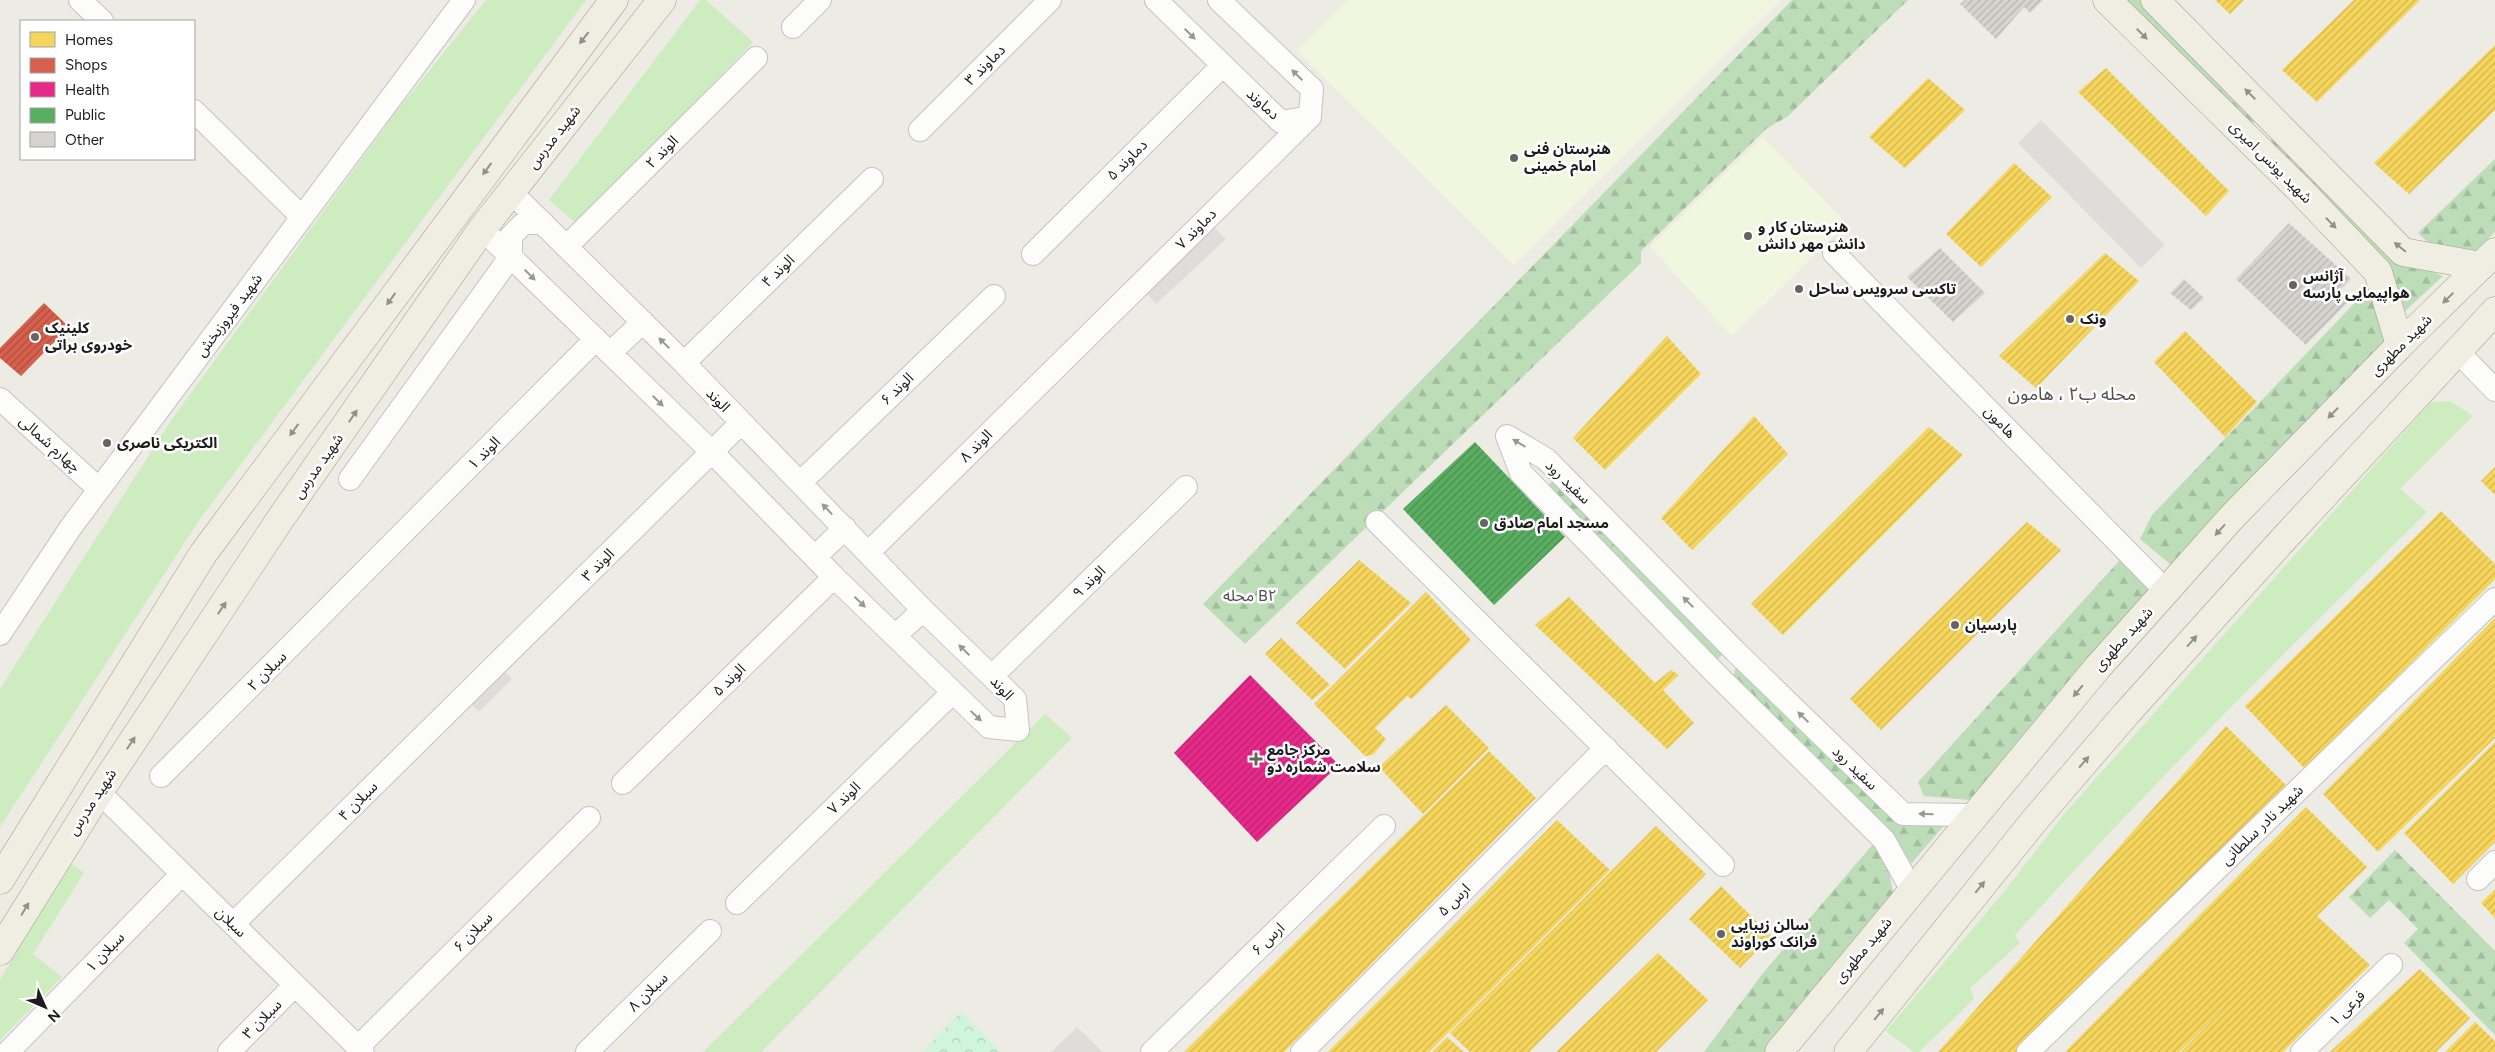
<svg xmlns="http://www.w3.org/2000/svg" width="2495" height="1052" font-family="Figtree,'Noto Sans Arabic',sans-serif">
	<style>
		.education { fill: #f1f6de }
		.grass { fill: #cdecc0 }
		.forest { fill: url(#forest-firs) }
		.park { fill: url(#park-crowns) }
		.parking { fill: #deddda }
		.homes { fill: url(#homes-hatch) }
		.shops { fill: url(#shops-hatch) }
		.health { fill: url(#health-hatch) }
		.public { fill: url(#public-hatch) }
		.building { fill: url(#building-hatch) }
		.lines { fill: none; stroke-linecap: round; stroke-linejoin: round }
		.minor-casing { stroke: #c4c3c0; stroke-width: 24 }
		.major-casing { stroke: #a29f81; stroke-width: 29 }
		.minor { stroke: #fcfcfb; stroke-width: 22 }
		.major { stroke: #f0eee3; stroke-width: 28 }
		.oneway { fill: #979797 }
		.oneway2 { fill: #919089 }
		.poi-dot { fill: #656462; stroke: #fff; stroke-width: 2 }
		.labels { text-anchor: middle; stroke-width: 5; stroke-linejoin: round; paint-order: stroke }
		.street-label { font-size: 15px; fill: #1c1c1c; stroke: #fff }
		.poi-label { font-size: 15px; font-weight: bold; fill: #1c1c1c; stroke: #fff; text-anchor: start }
		.neighbourhood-label { font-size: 16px; fill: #4f4f4f; stroke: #fff }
		.quarter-label { font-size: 18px; fill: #4f4f4f; stroke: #fff }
	</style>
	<defs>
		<pattern id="forest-firs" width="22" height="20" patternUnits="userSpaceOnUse" patternTransform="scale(1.25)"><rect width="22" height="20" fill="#bcddb7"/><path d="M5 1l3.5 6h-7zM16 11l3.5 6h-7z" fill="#a1bd9d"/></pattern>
		<pattern id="park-crowns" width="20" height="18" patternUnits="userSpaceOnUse" patternTransform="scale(1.25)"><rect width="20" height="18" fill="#d0f5da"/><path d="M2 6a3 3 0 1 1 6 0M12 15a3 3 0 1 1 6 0" fill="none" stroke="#b2d1ba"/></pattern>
		<pattern id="homes-hatch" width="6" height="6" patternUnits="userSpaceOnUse" patternTransform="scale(1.25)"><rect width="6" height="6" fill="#f6d55c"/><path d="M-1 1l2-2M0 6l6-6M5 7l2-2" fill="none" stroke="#d2b64f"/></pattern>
		<pattern id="shops-hatch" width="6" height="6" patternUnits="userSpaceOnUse" patternTransform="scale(1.25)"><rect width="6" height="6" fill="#d6604d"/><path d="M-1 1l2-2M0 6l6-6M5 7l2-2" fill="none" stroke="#ad4e3f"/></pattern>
		<pattern id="health-hatch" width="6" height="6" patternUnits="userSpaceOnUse" patternTransform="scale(1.25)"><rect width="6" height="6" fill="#e7298a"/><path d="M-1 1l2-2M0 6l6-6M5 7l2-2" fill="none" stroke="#ba2270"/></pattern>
		<pattern id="public-hatch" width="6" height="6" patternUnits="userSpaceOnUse" patternTransform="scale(1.25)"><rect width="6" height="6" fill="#5aae61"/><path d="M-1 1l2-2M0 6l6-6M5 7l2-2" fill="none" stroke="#4a8d4f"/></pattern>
		<pattern id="building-hatch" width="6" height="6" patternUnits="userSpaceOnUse" patternTransform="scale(1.25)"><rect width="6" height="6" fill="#d6d4ce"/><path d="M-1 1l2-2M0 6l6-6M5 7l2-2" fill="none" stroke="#b7b5b0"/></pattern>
	</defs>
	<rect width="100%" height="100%" fill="#ecebe4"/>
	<path class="education" d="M1348 0H1781L1514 265 1297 51Z
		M1763 137 1847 224 1732 336 1650 247Z"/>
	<path class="grass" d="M486 0H586L200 519 0 827V689L172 419 393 116Z
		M700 0H706L753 42 577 224 549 200Z
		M2450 401 2473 416 2400 489 2427 512C2287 650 2147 789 2015 935L2020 943 1970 988 1974 999 1919 1052H1914L1886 1031 2004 892 2066 812 2431 402Z
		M1045 714 1072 738 761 1052H703Z
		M69 862 84 873 33 954 62 977 0 1040V980Z"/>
	<path class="forest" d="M1792 0H1908L1788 116 1766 129 1641 251V263L1245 644 1203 604Z
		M2121 0H2141L2259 116 2250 127Z
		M2276 134 2408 262 2443 276 2405 311 2397 288 2268 143Z
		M2495 159V232L2476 251 2433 247 2418 233Z
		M2369 288 2388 343 2171 565 2140 539 2152 515Z
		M1555 478 1726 652 1714 662 1546 488Z
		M2120 560 2151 589 1970 800 1924 796 1918 782Z
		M1736 667 1884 808 1946 823 1911 864 1904 851 1881 825 1736 682 1734 674Z
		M1873 844 1888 866 1894 897 1765 1052H1704L1763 973Z
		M2395 850 2495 951V1035L2404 943 2418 929 2389 900 2370 918 2349 897Z"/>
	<path class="park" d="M961 1012 1001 1052H922Z"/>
	<path class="parking" d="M2041 120 2165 245 2141 268 2018 143Z
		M1199 213 1226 239 1156 304 1134 279Z
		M489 657 512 679 479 712 457 689Z
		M1077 1027 1103 1052H1051Z"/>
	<path class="homes" d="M2215 0H2244L2230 14Z
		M2354 0H2420L2317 102 2282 70Z
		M2495 45V110L2409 194 2374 163Z
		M2106 68 2229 191 2206 216 2078 92Z
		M1928 78 1965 110 1905 168 1869 137Z
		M2014 163 2052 197 1981 267 1946 234Z
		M2105 253 2139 281 2036 388 1999 356Z
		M2185 331 2257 402 2225 437 2154 362Z
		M1667 336 1701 374 1605 470 1573 438Z
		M1754 416 1788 454 1692 550 1661 518Z
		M1929 427 1963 455 1783 635 1751 604Z
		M2495 467V495L2481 481Z
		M2441 511 2495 564V579L2305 769 2245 706Z
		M2027 522 2061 550 1881 730 1850 699Z
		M1359 560 1411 603 1345 669 1296 623Z
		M1426 592 1471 640 1412 699 1407 696 1375 728 1386 739 1373 755 1365 756 1314 704Z
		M1569 597 1655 683 1671 670 1679 675 1663 690 1694 723 1667 749 1535 625Z
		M2495 618V738L2378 852 2323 794Z
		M1281 638 1330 685 1312 700 1265 654Z
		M1446 705 1489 748 1423 814 1379 767Z
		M2226 726 2288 787 2017 1052H1938Z
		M2495 742V842L2453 884 2404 833Z
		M1489 751 1536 798 1284 1052H1184Z
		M2306 807 2367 867 2317 916 2370 965 2283 1052H2181L2223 1009 2179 1052H2065Z
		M1557 820 1610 870 1429 1052H1328Z
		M1656 826 1706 874 1529 1052H1470L1450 1033Z
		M1721 886 1771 936 1740 968 1689 919Z
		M2495 889V918L2481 903Z
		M1658 953 1708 1000 1656 1052H1556Z
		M2420 969 2470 1018 2436 1052H2330Z
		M2475 1022 2495 1041V1052H2445Z
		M1447 1037 1464 1052H1432Z"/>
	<path class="shops" d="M44 303 69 327 21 376 0 358V348Z"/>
	<path class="health" d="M1250 675 1339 765 1257 842 1174 753Z"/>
	<path class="public" d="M1475 442 1565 537 1494 605 1403 509Z"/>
	<path class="building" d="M1965 0H2043L2030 13 2024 7 1996 39 1960 4Z
		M2289 223 2351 279 2338 292 2347 303 2306 345 2236 279Z
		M1940 248 1985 293 1953 322 1907 277Z
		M2184 279 2204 298 2191 310 2170 293Z"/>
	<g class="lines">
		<defs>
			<path id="minor" d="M80 0 102 21
				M1156 0 1281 122 1310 117
				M1219 0 1312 89 1310 117
				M793 27 820 0
				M194 111 302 217
				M920 130 1050 0
				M482 229 712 452 834 577 989 727 1018 730 1015 699 923 610 684 363 511 192
				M567 246 756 58
				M1834 253 2166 591
				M1033 254 1222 66
				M2457 351 2495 390
				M610 353 643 322
				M684 363 872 179
				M0 399 99 489
				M350 479 511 256V236L524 223H543
				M801 482 994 296
				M1377 522 1723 865
				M869 552 1310 117
				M815 557 845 528
				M0 634 71 527 464 0
				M895 636 923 610
				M992 676 1186 487
				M161 776 596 339
				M623 783 834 577
				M99 792 363 1052
				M2478 879 2495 862
				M1913 892 1884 840 1714 672 1521 473 1507 436 1546 459 1735 651 1903 814 1974 815
				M737 903 952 693
				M233 924 741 423
				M358 1047 589 818
				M8 1052 182 874
				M229 1052 295 985
				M587 1052 710 931
				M1152 1052 1384 826
				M1302 1052 1606 748
				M2028 1052 2495 599
				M2302 1052 2391 965"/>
			<path id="major" d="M2107 0 2301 191 2378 272 2400 345
				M2155 0 2403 252 2481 266
				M0 880 203 554 614 0
				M0 951 99 792 281 518 482 229 662 0
				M1779 1052 2098 667 2166 591 2232 517 2400 345 2495 252
				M1848 1052 2034 821 2126 714 2279 544 2495 311"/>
		</defs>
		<use href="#minor" class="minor-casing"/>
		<use href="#major" class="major-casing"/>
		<use href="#minor" class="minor"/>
		<use href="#major" class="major"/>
	</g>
	<defs><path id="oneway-solid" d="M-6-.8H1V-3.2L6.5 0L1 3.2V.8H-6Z" transform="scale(1.25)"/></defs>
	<g class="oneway">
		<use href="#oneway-solid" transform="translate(1190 34) rotate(45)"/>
		<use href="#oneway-solid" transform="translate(1297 75) rotate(-136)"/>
		<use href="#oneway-solid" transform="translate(530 275) rotate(45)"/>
		<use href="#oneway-solid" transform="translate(664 343) rotate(-135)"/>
		<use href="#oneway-solid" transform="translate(658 401) rotate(44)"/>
		<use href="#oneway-solid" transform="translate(1519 443) rotate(-149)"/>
		<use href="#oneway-solid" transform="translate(827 509) rotate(-134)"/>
		<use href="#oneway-solid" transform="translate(860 602) rotate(44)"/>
		<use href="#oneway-solid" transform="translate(1688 602) rotate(-135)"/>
		<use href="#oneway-solid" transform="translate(964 650) rotate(-136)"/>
		<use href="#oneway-solid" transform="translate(976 716) rotate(43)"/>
		<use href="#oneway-solid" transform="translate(1803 717) rotate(-136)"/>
		<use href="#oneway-solid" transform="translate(1926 814) rotate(-179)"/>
	</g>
	<g class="oneway2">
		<use href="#oneway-solid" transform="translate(2142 34) rotate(45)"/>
		<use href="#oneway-solid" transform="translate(584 38) rotate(128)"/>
		<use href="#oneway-solid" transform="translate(2250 94) rotate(-135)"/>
		<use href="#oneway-solid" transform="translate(487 169) rotate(126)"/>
		<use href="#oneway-solid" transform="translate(2331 223) rotate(46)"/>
		<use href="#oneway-solid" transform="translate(2400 247) rotate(-141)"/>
		<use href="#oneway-solid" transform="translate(2448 298) rotate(136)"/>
		<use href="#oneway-solid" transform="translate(391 299) rotate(126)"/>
		<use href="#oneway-solid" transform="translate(2333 413) rotate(134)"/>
		<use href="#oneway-solid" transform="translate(353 416) rotate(-56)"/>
		<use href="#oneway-solid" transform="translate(294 430) rotate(126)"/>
		<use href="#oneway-solid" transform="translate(2220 530) rotate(132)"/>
		<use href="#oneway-solid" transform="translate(222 608) rotate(-56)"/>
		<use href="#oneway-solid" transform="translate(2192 641) rotate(-48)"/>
		<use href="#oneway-solid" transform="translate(2078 691) rotate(130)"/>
		<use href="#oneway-solid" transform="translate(131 743) rotate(-56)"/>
		<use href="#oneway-solid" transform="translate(2084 762) rotate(-49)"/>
		<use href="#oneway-solid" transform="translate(1980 887) rotate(-51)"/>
		<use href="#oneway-solid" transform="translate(25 909) rotate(-59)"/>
		<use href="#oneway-solid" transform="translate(1879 1014) rotate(-51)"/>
	</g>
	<g class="poi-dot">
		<circle cx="1514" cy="158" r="5"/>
		<circle cx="1748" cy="236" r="5"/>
		<circle cx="2293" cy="285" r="5"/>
		<circle cx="1799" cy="289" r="5"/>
		<circle cx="2070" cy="319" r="5"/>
		<circle cx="35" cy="337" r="5"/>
		<circle cx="107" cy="443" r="5"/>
		<circle cx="1484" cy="523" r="5"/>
		<circle cx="1955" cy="625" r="5"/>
		<path d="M1253.5 751.5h5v5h5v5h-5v5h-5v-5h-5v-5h5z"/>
		<circle cx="1721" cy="934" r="5"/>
	</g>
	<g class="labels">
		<g class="street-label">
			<text transform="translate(985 65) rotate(-45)" y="5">دماوند ۳</text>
			<text transform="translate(1263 104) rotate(42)" y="5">دماوند</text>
			<text transform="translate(554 137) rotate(-52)" y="5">شهید مدرس</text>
			<text transform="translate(662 152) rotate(-45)" y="5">الوند ۲</text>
			<text transform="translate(1127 160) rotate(-45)" y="5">دماوند ۵</text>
			<text transform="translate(2271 162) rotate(45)" y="5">شهید یونس امیری</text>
			<text transform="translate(1196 229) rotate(-45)" y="5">دماوند ۷</text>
			<text transform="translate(778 271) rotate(-44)" y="5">الوند ۴</text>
			<text transform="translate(229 315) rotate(-53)" y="5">شهید فیروزبخش</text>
			<text transform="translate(2401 345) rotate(-45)" y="5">شهید مطهری</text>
			<text transform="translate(897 389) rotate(-44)" y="5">الوند ۶</text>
			<text transform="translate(718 400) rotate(46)" y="5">الوند</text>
			<text transform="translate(2000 422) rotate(46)" y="5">هامون</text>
			<text transform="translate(50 444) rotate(42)" y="5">چهارم شمالی</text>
			<text transform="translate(976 446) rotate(-45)" y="5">الوند ۸</text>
			<text transform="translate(484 453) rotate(-45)" y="5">الوند ۱</text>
			<text transform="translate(318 466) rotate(-55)" y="5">شهید مدرس</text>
			<text transform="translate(1568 482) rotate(44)" y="5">سفید رود</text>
			<text transform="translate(598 565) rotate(-45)" y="5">الوند ۳</text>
			<text transform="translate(1089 582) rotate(-44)" y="5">الوند ۹</text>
			<text transform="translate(2123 639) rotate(-48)" y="5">شهید مطهری</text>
			<text transform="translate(267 671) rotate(-45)" y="5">سبلان ۲</text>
			<text transform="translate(729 680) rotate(-44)" y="5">الوند ۵</text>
			<text transform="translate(1002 688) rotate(48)" y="5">الوند</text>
			<text transform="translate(1855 768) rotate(44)" y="5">سفید رود</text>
			<text transform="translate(844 798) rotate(-44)" y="5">الوند ۷</text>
			<text transform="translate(358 801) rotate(-45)" y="5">سبلان ۴</text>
			<text transform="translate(92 802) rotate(-57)" y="5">شهید مدرس</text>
			<text transform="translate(2262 825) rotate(-44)" y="5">شهید نادر سلطانی</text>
			<text transform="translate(1454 900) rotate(-45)" y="5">ارس ۵</text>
			<text transform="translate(231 922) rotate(44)" y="5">سبلان</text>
			<text transform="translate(473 932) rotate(-45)" y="5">سبلان ۶</text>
			<text transform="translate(1268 939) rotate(-44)" y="5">ارس ۶</text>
			<text transform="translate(1863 950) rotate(-50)" y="5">شهید مطهری</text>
			<text transform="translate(105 952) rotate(-46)" y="5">سبلان ۱</text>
			<text transform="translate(648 992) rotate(-44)" y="5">سبلان ۸</text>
			<text transform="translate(2347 1008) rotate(-44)" y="5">فرعی ۱</text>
			<text transform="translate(262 1019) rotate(-45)" y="5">سبلان ۳</text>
		</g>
		<g class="poi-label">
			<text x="1524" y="154">هنرستان فنی<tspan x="1524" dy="17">امام خمینی</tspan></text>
			<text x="1758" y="232">هنرستان کار و<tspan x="1758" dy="17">دانش مهر دانش</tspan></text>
			<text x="2303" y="281">آژانس<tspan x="2303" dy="17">هواپیمایی پارسه</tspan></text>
			<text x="1809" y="294">تاکسی سرویس ساحل</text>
			<text x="2080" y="324">ونک</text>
			<text x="45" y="333">کلینیک<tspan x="45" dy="17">خودروی براتی</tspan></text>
			<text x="117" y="448">الکتریکی ناصری</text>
			<text x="1494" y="528">مسجد امام صادق</text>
			<text x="1965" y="630">پارسیان</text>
			<text x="1267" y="755">مرکز جامع<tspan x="1267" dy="17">سلامت شماره دو</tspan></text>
			<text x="1731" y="930">سالن زیبایی<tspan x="1731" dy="17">فرانک کوراوند</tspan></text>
		</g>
		<g class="neighbourhood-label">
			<text x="1250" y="601">محله B۲</text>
		</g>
		<g class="quarter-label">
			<text x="2072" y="400">محله ب۲ ، هامون</text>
		</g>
	</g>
	<rect x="20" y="20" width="175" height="140" fill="#ffffff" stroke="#a4a4a4"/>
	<rect x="30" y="32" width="25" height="15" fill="#f6d55c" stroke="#a4a4a4"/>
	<text x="65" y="45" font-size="15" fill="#1c1c1c">Homes</text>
	<rect x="30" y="58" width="25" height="15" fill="#d6604d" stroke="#a4a4a4"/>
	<text x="65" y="70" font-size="15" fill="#1c1c1c">Shops</text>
	<rect x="30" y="82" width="25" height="15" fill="#e7298a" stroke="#a4a4a4"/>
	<text x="65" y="95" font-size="15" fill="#1c1c1c">Health</text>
	<rect x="30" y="108" width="25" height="15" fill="#5aae61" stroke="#a4a4a4"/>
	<text x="65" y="120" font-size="15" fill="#1c1c1c">Public</text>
	<rect x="30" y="132" width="25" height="15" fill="#d6d4ce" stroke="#a4a4a4"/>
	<text x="65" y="145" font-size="15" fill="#1c1c1c">Other</text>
	<g transform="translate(45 1007) rotate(135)" stroke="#ffffff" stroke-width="4" paint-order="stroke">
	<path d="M0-4L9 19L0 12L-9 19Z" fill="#1c1c1c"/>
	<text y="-8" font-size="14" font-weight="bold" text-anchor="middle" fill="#1c1c1c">N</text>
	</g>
</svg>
